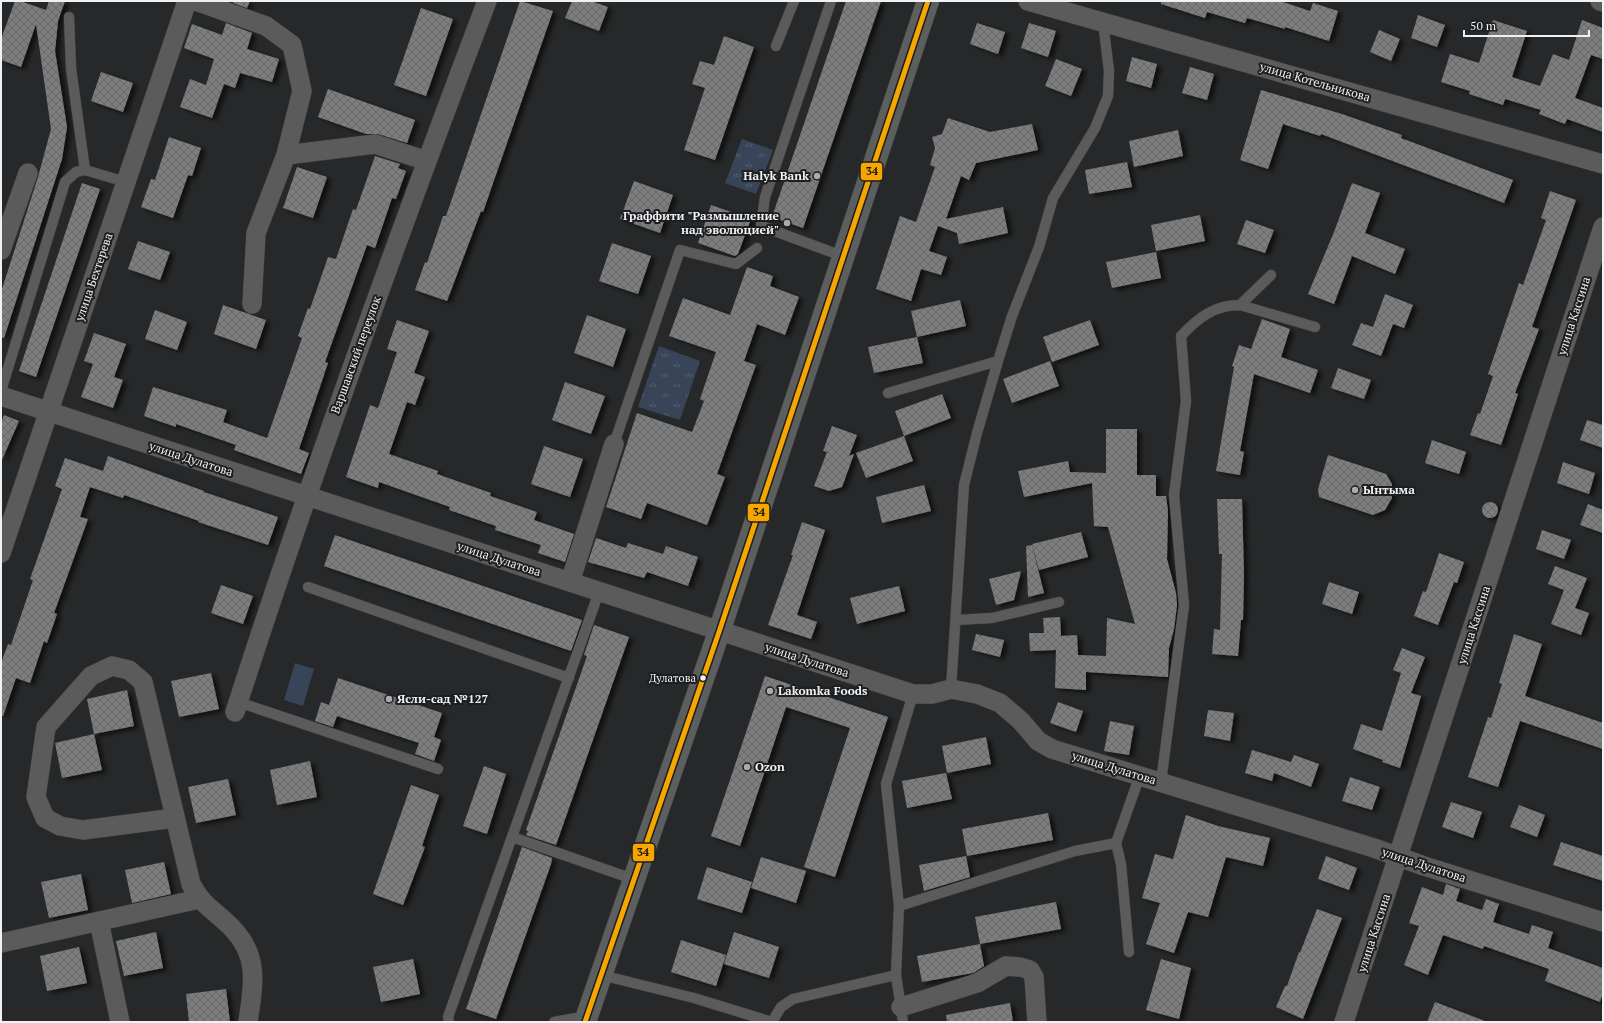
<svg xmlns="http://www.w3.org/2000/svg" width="1604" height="1023" font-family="'PT Serif',serif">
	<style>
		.park { fill: url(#park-tufts) }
		.garden { fill: #384559 }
		.building { fill: url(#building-cross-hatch); filter: url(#shadow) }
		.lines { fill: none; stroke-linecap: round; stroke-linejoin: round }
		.lane-casing { stroke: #434445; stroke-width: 11 }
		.street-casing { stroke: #434445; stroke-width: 20 }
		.secondary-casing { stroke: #434445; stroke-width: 23 }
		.lane { stroke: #5b5b5b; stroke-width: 10 }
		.street { stroke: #5b5b5b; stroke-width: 19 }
		.secondary { stroke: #5d5e5e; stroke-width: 22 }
		.bus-1-casing { stroke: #1d1e20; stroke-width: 8 }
		.bus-1 { stroke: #f7a600; stroke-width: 5 }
		.poi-dot { fill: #aaabac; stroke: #1d1e20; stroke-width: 1.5 }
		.bus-dot { fill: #f0f1f2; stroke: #1d1e20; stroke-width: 1.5 }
		.labels { text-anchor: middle; stroke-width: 4; stroke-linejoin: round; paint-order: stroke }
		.bus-label { font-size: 11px; fill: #f0f1f2; stroke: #1d1e20; text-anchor: end }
		.street-label { font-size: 12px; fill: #f0f1f2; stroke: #1d1e20 }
		.poi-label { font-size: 12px; font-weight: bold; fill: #f0f1f2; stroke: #1d1e20; text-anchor: start }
		.line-badge { stroke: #1d1e20; stroke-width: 1.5 }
		.pale-badge-label { font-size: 11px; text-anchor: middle; font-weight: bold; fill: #111 }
	</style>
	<defs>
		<pattern id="park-tufts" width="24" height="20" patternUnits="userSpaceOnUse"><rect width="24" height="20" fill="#384559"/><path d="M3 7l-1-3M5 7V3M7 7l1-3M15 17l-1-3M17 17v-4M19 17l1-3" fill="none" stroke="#556071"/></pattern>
		<pattern id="building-cross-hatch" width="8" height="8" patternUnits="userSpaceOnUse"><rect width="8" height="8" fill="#7c7d7e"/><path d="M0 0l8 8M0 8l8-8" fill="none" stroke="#676869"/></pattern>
		<filter id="shadow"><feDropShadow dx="4.5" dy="2.5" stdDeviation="2" flood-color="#0009"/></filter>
	</defs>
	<rect width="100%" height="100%" fill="#272829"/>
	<path class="park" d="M742 139 773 150 756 194 725 183Z
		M659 346 700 361 680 420 638 407Z"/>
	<path class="garden" d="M295 663 314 669 303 706 284 700Z"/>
	<path class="building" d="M15 1H20L46 10 49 1H65L58 21 55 51 67 127 62 159 4 338 1 337V292L38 177 51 129 36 24 21 67 1 60V39Z
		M234 1H250L247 8 233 3Z
		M520 1 553 11 483 212 481 211 447 301 415 290 425 262 427 263 443 216H446Z
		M572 1H591L608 7 599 31 565 18Z
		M846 1H881L803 228 772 217Z
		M1161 1H1280L1310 11 1313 3 1338 11 1329 41 1285 27V29L1247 18 1245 23 1207 12 1205 18 1161 4Z
		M421 8 453 19 426 96 394 85Z
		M1418 15 1445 25 1437 47 1411 38Z
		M1493 20 1527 31 1512 77 1540 86 1553 54 1569 60 1582 20 1603 28V59L1591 55 1575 98 1603 108V132L1567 119 1565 124 1539 114 1541 110 1505 99 1503 105 1469 94 1470 91 1441 82 1450 54 1479 63Z
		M226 23 252 33 247 49 279 59 272 82 240 73 235 88 224 84 212 118 180 107 190 79 206 85 214 59 184 48 192 24 222 35Z
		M977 23 1005 32 998 54 970 44Z
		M1029 23 1056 31 1048 57 1021 48Z
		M1379 30 1400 39 1391 61 1370 52Z
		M724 36 754 47 715 160 684 150 705 88 692 84 700 61 714 65Z
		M1132 57 1157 64 1151 88 1126 81Z
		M1056 59 1082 69 1071 96 1045 86Z
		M1190 67 1214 74 1207 100 1182 93Z
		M101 72 133 83 123 112 91 101Z
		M328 89 415 120 407 143 378 134H366L318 117Z
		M1261 90 1342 114 1402 135 1401 138 1513 180 1504 203 1321 134 1320 136 1283 124 1268 169 1240 160Z
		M948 118 990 132 1032 124 1038 150 976 163 969 180 961 176 946 219 1003 207 1008 233 959 244 957 233 938 226 929 251 947 257 941 275 921 269 911 301 876 289 900 216 916 222 935 167 930 165 935 148 932 137 942 134Z
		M1178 130 1183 156 1134 167 1129 141Z
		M169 137 201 148 192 176 188 175 173 218 141 207 151 179 155 180Z
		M375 156 400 164 398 168 406 171 396 199 392 198 375 248 367 245 325 362 328 363 299 449 309 453 301 474 234 450 236 445 176 424V427L144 416 153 387 227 410 223 422 267 438 302 338 298 336 308 308 310 309 328 257 336 259 353 209 356 210Z
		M1127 162 1132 187 1089 194 1085 170Z
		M297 167 327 177 313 218 283 208Z
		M634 181 673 195 660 233 620 219Z
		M82 183 100 189 36 377 19 371Z
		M1352 183 1380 193 1365 233 1405 249 1395 274 1352 256 1334 304 1308 294 1334 232Z
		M1550 191 1576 200 1532 327 1539 329 1515 393 1518 394 1501 445 1470 435 1478 413 1480 414 1493 376 1488 374 1519 283 1523 285 1546 220 1541 218Z
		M711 205 751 219 738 254 735 256 698 243Z
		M1200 215 1205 241 1156 251 1151 225Z
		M1246 220 1274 230 1265 253 1237 244Z
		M138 241 170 252 160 280 128 269Z
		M612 243 651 256 638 294 599 281Z
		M1156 252 1161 278 1112 288 1106 262Z
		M747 267 773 276 770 286 799 297 785 335 757 324 744 361 756 365 717 474 725 477 707 525 647 503 641 519 606 507 637 413 692 432 704 401 700 399 716 352 669 336 683 298 730 315Z
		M1385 294 1413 305 1404 328 1393 324 1381 356 1352 345 1361 323 1373 327Z
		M960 300 966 326 917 337 911 311Z
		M223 305 266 320 256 349 214 334Z
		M155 310 187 322 177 350 145 339Z
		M587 315 626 329 613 367 574 353Z
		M1262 319 1290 329 1281 357 1318 370 1310 393 1254 374 1240 451 1244 452 1240 475 1216 471 1234 367 1232 366 1239 345 1251 349Z
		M397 320 429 331 414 373 425 377 415 405 407 402 389 454 438 471 437 474 491 493 490 496 537 512 534 520 574 534 565 562 538 553 541 545 495 530 496 526 449 510 450 507 379 482 378 488 346 477 370 405 378 408 397 352 387 349Z
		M1090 320 1099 345 1052 362 1043 337Z
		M94 333 126 344 114 377 123 380 113 408 81 397 93 364 84 361Z
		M917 337 923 363 874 373 868 347Z
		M1050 361 1059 386 1012 403 1003 379Z
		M1338 368 1371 380 1364 399 1331 388Z
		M565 382 605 396 591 434 552 420Z
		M942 394 951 418 904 436 895 411Z
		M4 415 19 421 1 462V423Z
		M1587 420 1603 425V448L1580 440Z
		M832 426 857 435 849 456 854 454 842 487 829 491 814 486 827 452 823 451Z
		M1106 429H1137V475H1156V496H1166L1168 511 1167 559 1176 593 1177 605 1174 629 1169 648 1168 677 1086 672V690L1055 688 1056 650 1030 651 1029 633H1044L1043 618 1060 617 1061 636 1077 635 1078 655 1106 656 1107 618 1135 624 1108 527 1094 526 1092 483 1024 497 1018 471 1068 461 1070 472 1106 473Z
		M904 436 913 461 866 478 856 453Z
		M1432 440 1466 452 1459 474 1425 463Z
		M544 446 583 459 570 497 531 484Z
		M1328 455 1386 474 1392 484V498L1385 510 1373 515 1319 497 1318 489Z
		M108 456 204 491V492L278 517 268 545 198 522 199 521 124 495 123 498 90 487 80 517 88 519 54 613 57 614 47 643 44 641 30 683 16 678 3 716H1V663L8 644 11 645 33 580 30 579 62 489 55 486 65 458 103 471Z
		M1563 462 1595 473 1589 494 1557 483Z
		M924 485 931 511 882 523 876 497Z
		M1217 499H1242L1244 575 1243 620H1241L1238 656 1212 654 1214 629 1220 630 1222 554H1219Z
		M1482 510a8 8 0 1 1 16 0a8 8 0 1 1-16 0Z
		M1588 504 1603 510V533L1580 525Z
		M802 522 825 530 797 615 817 622 811 639 768 625 793 555H791Z
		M1542 530 1571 540 1564 559 1536 549Z
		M1081 532 1088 557 1039 570 1032 544Z
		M335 535 582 620 571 651 324 566Z
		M596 538 626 548 628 543 663 554 666 546 698 557 688 586 647 572 644 578 588 562Z
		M1032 545 1044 593 1028 597 1026 546Z
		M1439 553 1464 562 1457 583 1454 582 1438 625 1414 616 1423 591 1426 592Z
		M1555 566 1587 578 1575 608 1589 613 1581 635 1551 624 1564 590 1548 584Z
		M1021 571 1014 600 996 605 989 579Z
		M1329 582 1359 592 1352 614 1322 604Z
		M221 585 253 596 243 624 211 613Z
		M899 586 905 611 857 624 850 598Z
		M594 625 629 637 556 845 526 835 528 831 526 830 587 656 584 655Z
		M976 634 1004 640 1000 657 972 650Z
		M1514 634 1542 644 1525 696 1603 723V749L1520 721 1498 787 1468 777 1488 717 1491 718 1502 684 1499 683Z
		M1402 648 1425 657 1411 693 1421 696 1400 768 1382 762 1383 760 1353 749 1361 724 1382 731 1401 673 1393 670Z
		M211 673 219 709 179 717 171 681Z
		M765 676 888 717 835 877 804 867 850 728 786 707 740 846 711 836Z
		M338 678 442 713 434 737 441 740 434 761 415 754 419 743 337 716 333 727 315 721 321 702 329 705Z
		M127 690 134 726 94 734 87 699Z
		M1058 702 1083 711 1076 732 1050 723Z
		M1208 710 1234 713 1230 741 1204 736Z
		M1110 721 1134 726 1129 755 1104 751Z
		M94 734 102 770 62 778 55 743Z
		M986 737 991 764 947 773 942 746Z
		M1252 750 1291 762 1294 755 1319 764 1311 787 1274 773 1272 781 1245 773Z
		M310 761 317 797 277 805 270 770Z
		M484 766 506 774 487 834 463 826Z
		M946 773 952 799 907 808 902 781Z
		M1350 777 1380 787 1372 810 1342 801Z
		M228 779 236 815 196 823 188 787Z
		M411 785 439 795 422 846 425 847 403 905 373 894Z
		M1451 802 1482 812 1473 838 1442 827Z
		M1519 805 1545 815 1537 837 1510 827Z
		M1048 813 1053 840 967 856 962 829Z
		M1186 815 1218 826 1270 838 1263 866 1226 857 1208 917 1188 912 1174 953 1146 944 1160 903 1142 898 1155 854 1173 859Z
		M1561 842 1603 856V881L1553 865Z
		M522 847 552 858 551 864 496 1019 466 1009Z
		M966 856 970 877 924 891 919 865Z
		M1326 856 1357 868 1349 890 1318 879Z
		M761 857 806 871 796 903 751 888Z
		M164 862 171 894 132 903 125 870Z
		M707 867 752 882 742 913 697 899Z
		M81 874 88 910 49 918 41 882Z
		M1446 884 1460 889 1456 901 1482 910 1486 899 1499 904 1493 922 1529 934 1532 925 1553 932 1548 948 1603 968V992L1600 1002 1545 981 1549 969 1484 946 1483 949 1443 935 1428 975 1404 965 1419 926 1409 923 1422 887 1443 895Z
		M1056 902 1061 929 980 944 975 917Z
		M1317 909 1342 918 1303 1019 1276 1007 1285 986H1287L1299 952 1300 953Z
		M156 932 163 968 124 976 116 941Z
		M734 932 779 947 769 978 724 964Z
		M681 940 726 955 716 986 671 972Z
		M980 944 984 966 973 973 922 982 917 956Z
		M79 947 87 983 47 991 40 956Z
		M413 959 420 994 381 1002 373 967Z
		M1161 959 1191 968 1179 1019 1146 1010Z
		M226 989 230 1022H189L186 994Z
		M1435 1002 1485 1021V1022H1427Z
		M1010 1003 1013 1022H947L946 1015Z"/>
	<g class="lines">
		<defs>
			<path id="lane" d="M831 1 765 197 761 226 842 256
				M69 17 71 68 85 170
				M776 46 794 1
				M1240 305 1315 327
				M1 391 65 182 76 172 85 170 126 182
				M888 393 998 361
				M614 444 680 250 736 264 757 248
				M308 587 569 678
				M956 620 992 618 1059 602
				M951 689 964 485 977 433 998 361 1012 316 1039 247 1053 198 1095 128 1108 96 1109 71 1103 22
				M238 702 438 769
				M1161 782 1184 605 1174 495 1186 401 1181 336C1198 318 1214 305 1240 305L1271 275
				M512 837 633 879
				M899 906 1075 851 1116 843
				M1129 952 1121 864 1116 843 1140 775
				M601 975 694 998 772 1022
				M449 1022 448 1017 599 592
				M554 1022 587 1016
				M772 1022 781 1007 793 999 896 975
				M903 1022 896 975 899 906 886 784 913 694"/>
			<path id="street" d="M196 1 266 26 292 45 302 91 286 155
				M1028 1 1603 164
				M1600 1 1603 2
				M1 250 28 173
				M252 304 256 233 286 155 375 144 427 161
				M1 396 913 694H932L951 689 977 694 1000 703 1021 721 1038 741 1052 749 1374 848 1424 866 1603 922
				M1 553 187 1
				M570 582 614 444
				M235 712C312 472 398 236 487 1
				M175 818 83 830 60 826 45 818 36 797 46 727 91 676 112 666 129 670 143 682 191 884C203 907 216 911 233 929 260 958 253 986 248 1022
				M99 921 120 1022
				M1 943 199 899
				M901 1007 977 983 1006 966 1020 967 1030 970 1034 977 1037 1022
				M1344 1022 1603 227"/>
			<path id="secondary" d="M585 1022 719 632 928 1"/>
		</defs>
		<use href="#lane" class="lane-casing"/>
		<use href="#street" class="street-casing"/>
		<use href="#secondary" class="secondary-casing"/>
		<use href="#lane" class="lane"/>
		<use href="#street" class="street"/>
		<use href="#secondary" class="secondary"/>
		<defs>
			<path id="bus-1" d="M585 1022 719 632 928 1"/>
		</defs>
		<use href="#bus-1" class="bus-1-casing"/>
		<use href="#bus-1" class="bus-1"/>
	</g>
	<g class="poi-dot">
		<circle cx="817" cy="176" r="4"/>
		<circle cx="787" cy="223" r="4"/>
		<circle cx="1355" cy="490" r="4"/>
		<circle cx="770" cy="691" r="4"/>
		<circle cx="389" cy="699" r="4"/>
		<circle cx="747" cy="767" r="4"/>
	</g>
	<circle class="bus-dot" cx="703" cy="678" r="3.5"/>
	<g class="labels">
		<g class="bus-label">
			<text x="696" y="682">Дулатова</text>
		</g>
		<g class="street-label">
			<text transform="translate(1315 82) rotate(16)" y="4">улица Котельникова</text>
			<text transform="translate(94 277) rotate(-71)" y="4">улица Бехтерева</text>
			<text transform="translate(1574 316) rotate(-72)" y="4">улица Кассина</text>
			<text transform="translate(356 355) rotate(-70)" y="4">Варшавский переулок</text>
			<text transform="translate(191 459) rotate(18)" y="4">улица Дулатова</text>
			<text transform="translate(499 559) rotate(18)" y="4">улица Дулатова</text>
			<text transform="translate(1474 625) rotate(-72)" y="4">улица Кассина</text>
			<text transform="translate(807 660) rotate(18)" y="4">улица Дулатова</text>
			<text transform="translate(1114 768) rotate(17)" y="4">улица Дулатова</text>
			<text transform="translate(1424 865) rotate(18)" y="4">улица Дулатова</text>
			<text transform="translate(1374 933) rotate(-72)" y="4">улица Кассина</text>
		</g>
		<g class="poi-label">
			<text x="809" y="180" text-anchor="end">Halyk Bank</text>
			<text x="779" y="220" text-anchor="end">Граффити "Размышление<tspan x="779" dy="14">над эволюцией"</tspan></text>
			<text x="1363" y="494">Ынтыма</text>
			<text x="778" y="695">Lakomka Foods</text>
			<text x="397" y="703">Ясли-сад №127</text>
			<text x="755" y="771">Ozon</text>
		</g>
	</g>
	<g class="line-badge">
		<rect x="860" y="162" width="23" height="19" rx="4" fill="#f7a600"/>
		<rect x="747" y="503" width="23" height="19" rx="4" fill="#f7a600"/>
		<rect x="632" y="843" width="23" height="19" rx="4" fill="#f7a600"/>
	</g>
	<g class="pale-badge-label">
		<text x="872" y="175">34</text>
		<text x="759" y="516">34</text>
		<text x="643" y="856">34</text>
	</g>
	<rect width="1604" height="1023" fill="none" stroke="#f0f1f2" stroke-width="4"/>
	<path d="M1464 30v6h125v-6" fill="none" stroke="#f0f1f2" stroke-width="2"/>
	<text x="1470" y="30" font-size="12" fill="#f0f1f2" stroke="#1d1e20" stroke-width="3" paint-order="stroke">50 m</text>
</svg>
